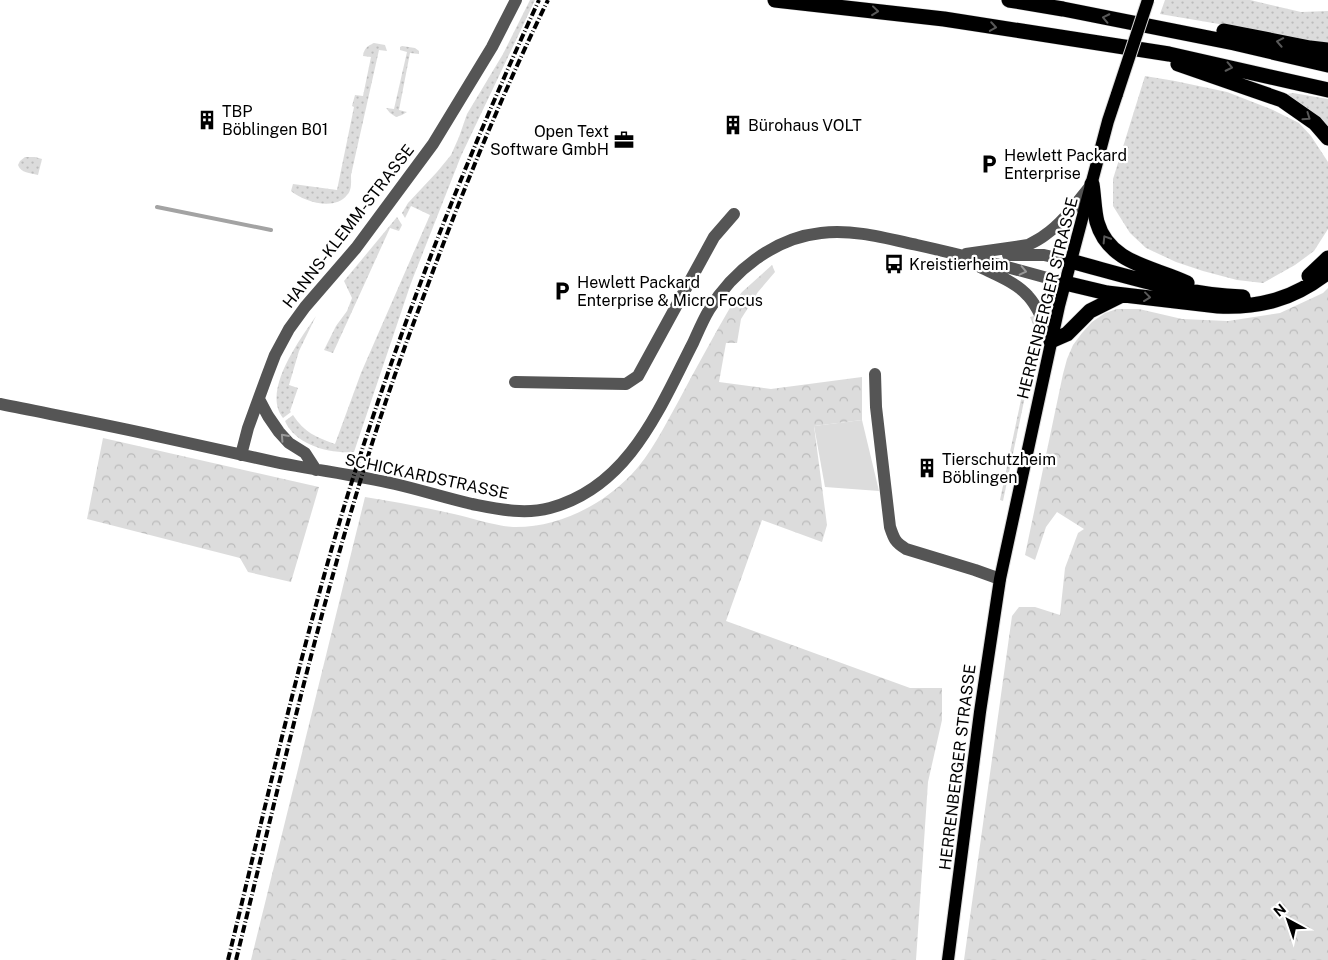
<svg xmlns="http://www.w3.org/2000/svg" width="1328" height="960" font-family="'Public Sans',sans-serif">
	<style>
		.grass { fill: url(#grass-dots) }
		.forest { fill: url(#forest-crowns) }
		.garden { fill: #dcdcdc }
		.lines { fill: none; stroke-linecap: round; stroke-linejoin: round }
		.stream { stroke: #a3a3a3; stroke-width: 4 }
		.major-casing { stroke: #dbdbdb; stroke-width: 14 }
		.highway-casing { stroke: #dbdbdb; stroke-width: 16 }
		.minor { stroke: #555; stroke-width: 12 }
		.major { stroke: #000; stroke-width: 12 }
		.highway { stroke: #000; stroke-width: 15 }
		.rail { stroke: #000; stroke-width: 4; stroke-dasharray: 8 2.5 1 2.5; stroke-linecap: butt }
		.major-bridge-casing { stroke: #dbdbdb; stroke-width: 14; stroke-linecap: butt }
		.major-bridge { stroke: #000; stroke-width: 12 }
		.oneway { stroke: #595959 }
		.oneway2 { stroke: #999 }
		.labels { text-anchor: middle; stroke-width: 4.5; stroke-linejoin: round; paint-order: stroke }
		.poi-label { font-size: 16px; fill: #000; stroke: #fff; text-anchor: start }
		.street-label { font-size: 16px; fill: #000; stroke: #fff }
	</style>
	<defs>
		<pattern id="grass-dots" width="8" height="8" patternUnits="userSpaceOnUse" patternTransform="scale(1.25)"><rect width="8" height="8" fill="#dcdcdc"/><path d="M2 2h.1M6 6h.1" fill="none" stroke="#bbb" stroke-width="1.8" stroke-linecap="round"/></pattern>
		<pattern id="forest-crowns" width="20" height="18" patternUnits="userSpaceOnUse" patternTransform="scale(1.25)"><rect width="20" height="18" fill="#dcdcdc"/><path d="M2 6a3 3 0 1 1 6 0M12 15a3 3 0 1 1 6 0" fill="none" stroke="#bbb"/></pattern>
	</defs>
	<rect width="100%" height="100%" fill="#fff"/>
	<path class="grass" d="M530 0H535L461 156 411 283 354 452C330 454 295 445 285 421L293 415C305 433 316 437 335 444L361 373 430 215 411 206 405 218 402 213 408 203 437 172 451 155 459 137 467 114 503 54Z
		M1165 0H1250L1301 12 1328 11V44L1279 37 1219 24 1160 14Z
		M374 43 385 45 387 51 379 50 351 175C351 182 352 190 347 195 335 211 304 202 291 191L293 184 337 190 354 107 352 106 355 95 363 96 371 57 363 56C364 49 367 46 374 43Z
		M402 46 415 48 419 51V54L410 53 399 110 407 112 402 115 396 117 390 113 386 108 394 109 407 52 400 50V47Z
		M1145 76 1175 81 1227 92 1273 110 1299 123 1311 136 1328 162V229L1314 251 1295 265 1263 283 1237 280 1203 271 1176 262 1146 248 1130 233 1113 206V179Z
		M1293 93 1328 99V126L1313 112 1287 94Z
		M25 157H35L42 159 38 175C30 173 21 173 18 165L20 161Z
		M397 217 402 225 399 231 390 228 333 353 324 350 336 326 347 311 352 298 344 281Z
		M316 316 299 351 289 385 298 388 290 411 291 412 283 418C261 391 301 338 316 316Z
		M1034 316 1037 324 1036 344 1003 501 1000 500 1033 342V324L1030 317Z"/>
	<path class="forest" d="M772 265 775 272 758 292 741 319 737 343H726L719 382 771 389 862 377V420L814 426 827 525 822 542 762 520 726 621 910 688H942V720L928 782 916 960H251L365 497C395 502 424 507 454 514 471 518 496 526 513 527 557 528 601 506 631 475 650 456 665 425 678 402 695 370 713 337 731 306L742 292Z
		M1328 288V960H964L1012 616 1019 607H1035L1060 615 1065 568 1078 533 1084 529 1057 512 1046 527 1035 560 1025 555 1063 374 1067 359 1073 345 1082 333 1092 322 1105 313 1117 309H1139L1182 319 1228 321 1280 313 1323 293Z
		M103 438 319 487 291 582 248 572 240 558 87 519Z"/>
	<path class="garden" d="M862 420 879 491 825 487 814 426Z"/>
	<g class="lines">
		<path class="stream" d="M157 207 271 230"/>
		<defs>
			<path id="major" d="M948 960 980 712 1000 579 1059 306 1108 121 1117 94"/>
			<path id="highway" d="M775 0 944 19 1169 54 1328 90
				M1009 0 1063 9 1234 43 1328 65
				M1224 31 1310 48 1328 50
				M1178 64 1282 100 1315 123 1328 138
				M1092 184C1094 196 1094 210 1097 222 1109 264 1154 267 1187 283
				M1070 261C1127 276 1184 295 1243 297
				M1309 276 1328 258
				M1065 283 1107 293 1218 306C1260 308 1294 299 1328 272
				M1051 341 1067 334 1090 311 1122 295"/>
		</defs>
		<use href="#major" class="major-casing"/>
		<use href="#highway" class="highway-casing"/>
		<path class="minor" d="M966 254 1028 245C1034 242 1040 239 1045 235 1064 222 1078 201 1092 184
			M1008 255H1044L1070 261
			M978 266C994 274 1016 282 1028 296 1039 308 1045 326 1051 341
			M875 374 876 407 890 527C894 539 895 542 906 549L975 570 1000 579
			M515 382 626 384 638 376 714 237 734 214
			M259 399 268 416 279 432 289 443 305 453 316 470
			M0 404C54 415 108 425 161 437 199 445 237 454 275 462 315 470 355 475 395 484 421 490 446 498 472 504 498 509 524 515 550 508 629 487 659 409 693 343 698 332 703 320 709 310 733 271 774 238 821 233 853 229 885 238 917 245 967 256 1016 269 1065 283
			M241 455 248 428 267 376 275 355 289 329 305 307 356 248 433 144 492 47 516 0"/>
		<use href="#major" class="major"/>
		<use href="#highway" class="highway"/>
		<path class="rail" d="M228 960C265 809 299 656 344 507 397 334 463 165 539 0
			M236 960C273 810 307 660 351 512 373 437 398 363 426 290 462 192 502 94 548 0"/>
		<defs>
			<path id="major-bridge" d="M1117 94 1148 0"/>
		</defs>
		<use href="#major-bridge" class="major-bridge-casing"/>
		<use href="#major-bridge" class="major-bridge"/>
	</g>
	<defs><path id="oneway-chevron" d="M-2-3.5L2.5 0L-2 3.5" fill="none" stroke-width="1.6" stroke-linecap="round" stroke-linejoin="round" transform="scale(1.25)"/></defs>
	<g class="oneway">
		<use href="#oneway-chevron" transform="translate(875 11) rotate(6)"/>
		<use href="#oneway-chevron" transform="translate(1106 18) rotate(-168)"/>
		<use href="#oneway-chevron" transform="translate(993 27) rotate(9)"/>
		<use href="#oneway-chevron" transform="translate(1280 42) rotate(-169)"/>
		<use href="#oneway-chevron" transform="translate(1229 67) rotate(12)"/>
		<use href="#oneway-chevron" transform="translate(1307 117) rotate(35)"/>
		<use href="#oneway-chevron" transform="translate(1106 239) rotate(-122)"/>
		<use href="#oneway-chevron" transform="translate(1147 297) rotate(7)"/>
	</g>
	<g class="oneway2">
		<use href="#oneway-chevron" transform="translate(1023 271) rotate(13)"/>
		<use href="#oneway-chevron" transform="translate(284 437) rotate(-132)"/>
	</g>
	<defs>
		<symbol id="building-bare" viewBox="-9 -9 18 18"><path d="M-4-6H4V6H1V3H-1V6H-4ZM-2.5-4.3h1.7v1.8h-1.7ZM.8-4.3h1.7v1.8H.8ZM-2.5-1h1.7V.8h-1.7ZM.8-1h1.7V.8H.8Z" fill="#000" stroke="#fff" stroke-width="2.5" paint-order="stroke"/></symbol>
		<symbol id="office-bare" viewBox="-9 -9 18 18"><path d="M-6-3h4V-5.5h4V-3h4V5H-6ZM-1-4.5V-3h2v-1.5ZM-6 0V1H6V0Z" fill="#000" stroke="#fff" stroke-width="2.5" paint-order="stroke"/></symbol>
		<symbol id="parking-bare" viewBox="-9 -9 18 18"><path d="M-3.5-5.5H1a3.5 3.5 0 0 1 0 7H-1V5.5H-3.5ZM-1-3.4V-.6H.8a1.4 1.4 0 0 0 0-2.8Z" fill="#000" stroke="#fff" stroke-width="2.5" paint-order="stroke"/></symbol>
		<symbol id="bus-bare" viewBox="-9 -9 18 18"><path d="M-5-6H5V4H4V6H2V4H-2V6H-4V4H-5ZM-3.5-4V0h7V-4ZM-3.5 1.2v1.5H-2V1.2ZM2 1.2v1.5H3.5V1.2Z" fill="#000" stroke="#fff" stroke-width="2.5" paint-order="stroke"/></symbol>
	</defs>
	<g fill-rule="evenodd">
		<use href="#building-bare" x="193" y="106" width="28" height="28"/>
		<use href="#building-bare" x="719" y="111" width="28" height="28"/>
		<use href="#office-bare" x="610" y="126" width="28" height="28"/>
		<use href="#parking-bare" x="975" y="150" width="28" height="28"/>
		<use href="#bus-bare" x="880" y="250" width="28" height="28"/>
		<use href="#parking-bare" x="548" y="277" width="28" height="28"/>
		<use href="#building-bare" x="913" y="454" width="28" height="28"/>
	</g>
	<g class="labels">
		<g class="poi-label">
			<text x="222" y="117">TBP<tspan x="222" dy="18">Böblingen B01</tspan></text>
			<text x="748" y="131">Bürohaus VOLT</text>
			<text x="609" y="137" text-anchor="end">Open Text<tspan x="609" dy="18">Software GmbH</tspan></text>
			<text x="1004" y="161">Hewlett Packard<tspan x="1004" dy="18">Enterprise</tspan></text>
			<text x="909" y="270">Kreistierheim</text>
			<text x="577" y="288">Hewlett Packard<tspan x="577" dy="18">Enterprise &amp; Micro Focus</tspan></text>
			<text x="942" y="465">Tierschutzheim<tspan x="942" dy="18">Böblingen</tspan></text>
		</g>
		<g class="street-label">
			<text transform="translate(348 226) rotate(-52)" y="6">HANNS-KLEMM-STRASSE</text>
			<text transform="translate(1047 298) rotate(-76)" y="6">HERRENBERGER STRASSE</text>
			<text transform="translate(427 476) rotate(12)" y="6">SCHICKARDSTRASSE</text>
			<text transform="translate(957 767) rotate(-83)" y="6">HERRENBERGER STRASSE</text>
		</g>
	</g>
	<g transform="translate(1288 920) rotate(320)" stroke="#ffffff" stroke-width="4" paint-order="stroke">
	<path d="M0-4L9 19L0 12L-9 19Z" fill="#000000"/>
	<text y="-8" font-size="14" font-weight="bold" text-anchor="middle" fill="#000000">N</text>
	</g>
</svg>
